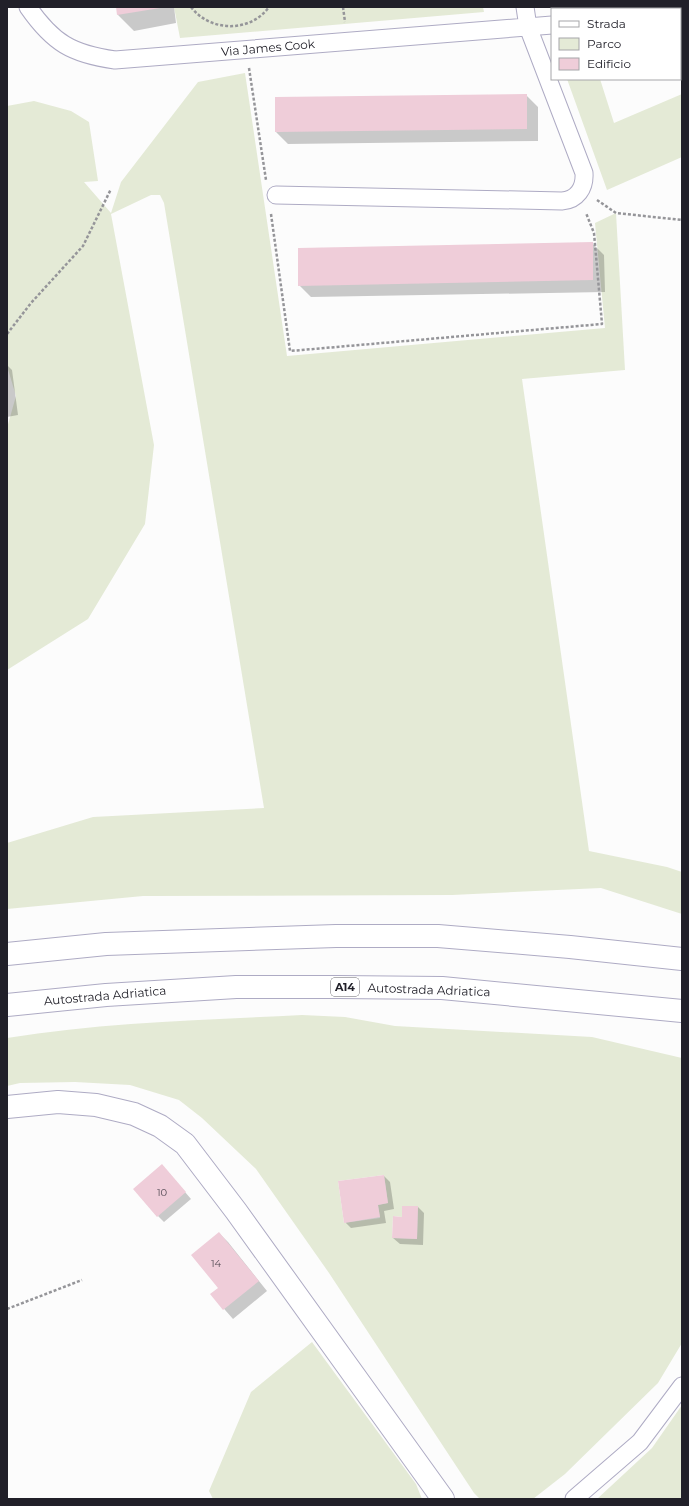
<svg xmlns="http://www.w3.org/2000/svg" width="689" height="1506" font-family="Montserrat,sans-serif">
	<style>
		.green { fill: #e4ead6; fill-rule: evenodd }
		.shadow { fill: #0003 }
		.building { fill: #efcdd9 }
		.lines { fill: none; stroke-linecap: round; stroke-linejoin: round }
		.minor-casing { stroke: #aeabc4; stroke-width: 19 }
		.secondary-casing { stroke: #aeabc4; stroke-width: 24 }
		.motorway-casing { stroke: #aeabc4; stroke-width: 24 }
		.path { stroke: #959599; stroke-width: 2.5; stroke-dasharray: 3 2; stroke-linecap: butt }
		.minor { stroke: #fff; stroke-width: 17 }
		.secondary { stroke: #fff; stroke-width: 22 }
		.motorway { stroke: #fff; stroke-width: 22 }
		.labels { text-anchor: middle; stroke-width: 3; stroke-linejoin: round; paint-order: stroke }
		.number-label { font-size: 10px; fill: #544b55 }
		.shield { fill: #fff; stroke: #646369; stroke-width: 1 }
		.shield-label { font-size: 11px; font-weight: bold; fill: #212029 }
		.street-label { font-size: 12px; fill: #212029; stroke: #fff }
	</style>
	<rect width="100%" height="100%" fill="#fcfcfc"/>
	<path class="green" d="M174 7H483L484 12 180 38Z
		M245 73 287 356 605 328 595 223 616 213 625 370 522 379 589 851 667 867 682 872V914L601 888 452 895 143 896 7 909V843L93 817 264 808 164 203 160 195H151L111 214 154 445 145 524 88 619 7 670V428L16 396 7 366V106L34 101 71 111 89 122 98 181 84 182 111 213 121 182 198 82Z
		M567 79H600L614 123 682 94V157L607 190Z
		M302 1015 345 1017 395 1026 592 1037 682 1058V1343L658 1383 565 1474 533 1499H480L474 1493 329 1273 256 1169 202 1118 179 1100 130 1085 75 1082 20 1083 7 1086V1038C104 1022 203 1020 302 1015ZM384 1175 388 1203 378 1205 380 1218 344 1223 338 1181ZM402 1206H418L417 1239 392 1238 393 1216 402 1217Z
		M312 1342 416 1484 422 1499H213L209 1491 251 1392Z
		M682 1405V1499H597L652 1448Z"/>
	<path class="shadow" d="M117 7H174L176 23 134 31 118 15Z
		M526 95 538 107V141L288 144 276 132Z
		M592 243 604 255 605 292 311 297 299 285Z
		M7 365 12 370 18 415 7 417Z
		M168 1172 191 1199 164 1222 158 1216Z
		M384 1176 390 1182 394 1209 384 1211 386 1223 351 1228 345 1222Z
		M418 1207 424 1213 423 1245 400 1244 393 1238 402 1218Z
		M219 1233 228 1242 267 1291 233 1319 211 1294 219 1288Z"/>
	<path class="building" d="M116 7H160V8L117 15Z
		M527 94V129L275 132V97Z
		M593 242V280L298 286V248Z
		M162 1164 186 1192 157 1217 133 1189Z
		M384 1175 388 1203 378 1205 380 1217 344 1223 338 1181Z
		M402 1206H418L417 1239 392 1238 393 1216 402 1217Z
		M219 1232 259 1281 223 1310 210 1294 218 1288 191 1255Z"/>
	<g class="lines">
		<defs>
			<path id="minor" d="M28 7C53 43 72 54 115 60L552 25
				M666 9 673 7
				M276 195 562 201C577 200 585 188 584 173L528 27 525 7
				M574 1499 640 1442 682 1386"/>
			<path id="secondary" d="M7 1107 58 1102 96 1105 134 1114 160 1126 185 1144 236 1211 443 1499"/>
			<path id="motorway" d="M7 954 106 944 336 936H438L570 947 682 959
				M7 1005 106 995 236 987H338L442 988 682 1011"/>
		</defs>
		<use href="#minor" class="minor-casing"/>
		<use href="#secondary" class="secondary-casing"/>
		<use href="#motorway" class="motorway-casing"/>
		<path class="path" d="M191 7C210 32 250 33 269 7
			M343 7 345 22
			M249 68 266 180
			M597 200 616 213 682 220
			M271 214 290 351 602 324 594 233 586 213
			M7 334 31 303 83 246 111 189
			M7 1309 82 1280"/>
		<use href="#minor" class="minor"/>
		<use href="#secondary" class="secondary"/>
		<use href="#motorway" class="motorway"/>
	</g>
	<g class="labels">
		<g class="number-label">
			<text x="162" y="1196">10</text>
			<text x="216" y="1267">14</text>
		</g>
		<rect class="shield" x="331" y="978" width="28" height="18" rx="3"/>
		<g class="shield-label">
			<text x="345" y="991">A14</text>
		</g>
		<g class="street-label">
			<text transform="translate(268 48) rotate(-5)" y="4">Via James Cook</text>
			<text transform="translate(429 990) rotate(2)" y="4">Autostrada Adriatica</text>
			<text transform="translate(105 996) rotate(-5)" y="4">Autostrada Adriatica</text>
		</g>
	</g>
	<rect width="689" height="1506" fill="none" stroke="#212029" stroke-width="16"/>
	<rect x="551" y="8" width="130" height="72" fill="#ffffff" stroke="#a6a6a9"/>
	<rect x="559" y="21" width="20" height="6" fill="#ffffff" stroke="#a6a6a9"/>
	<text x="587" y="28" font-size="12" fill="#212029">Strada</text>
	<rect x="559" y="38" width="20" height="12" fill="#e4ead6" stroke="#a6a6a9"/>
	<text x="587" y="48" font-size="12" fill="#212029">Parco</text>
	<rect x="559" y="58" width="20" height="12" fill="#efcdd9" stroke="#a6a6a9"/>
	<text x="587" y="68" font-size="12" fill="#212029">Edificio</text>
</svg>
